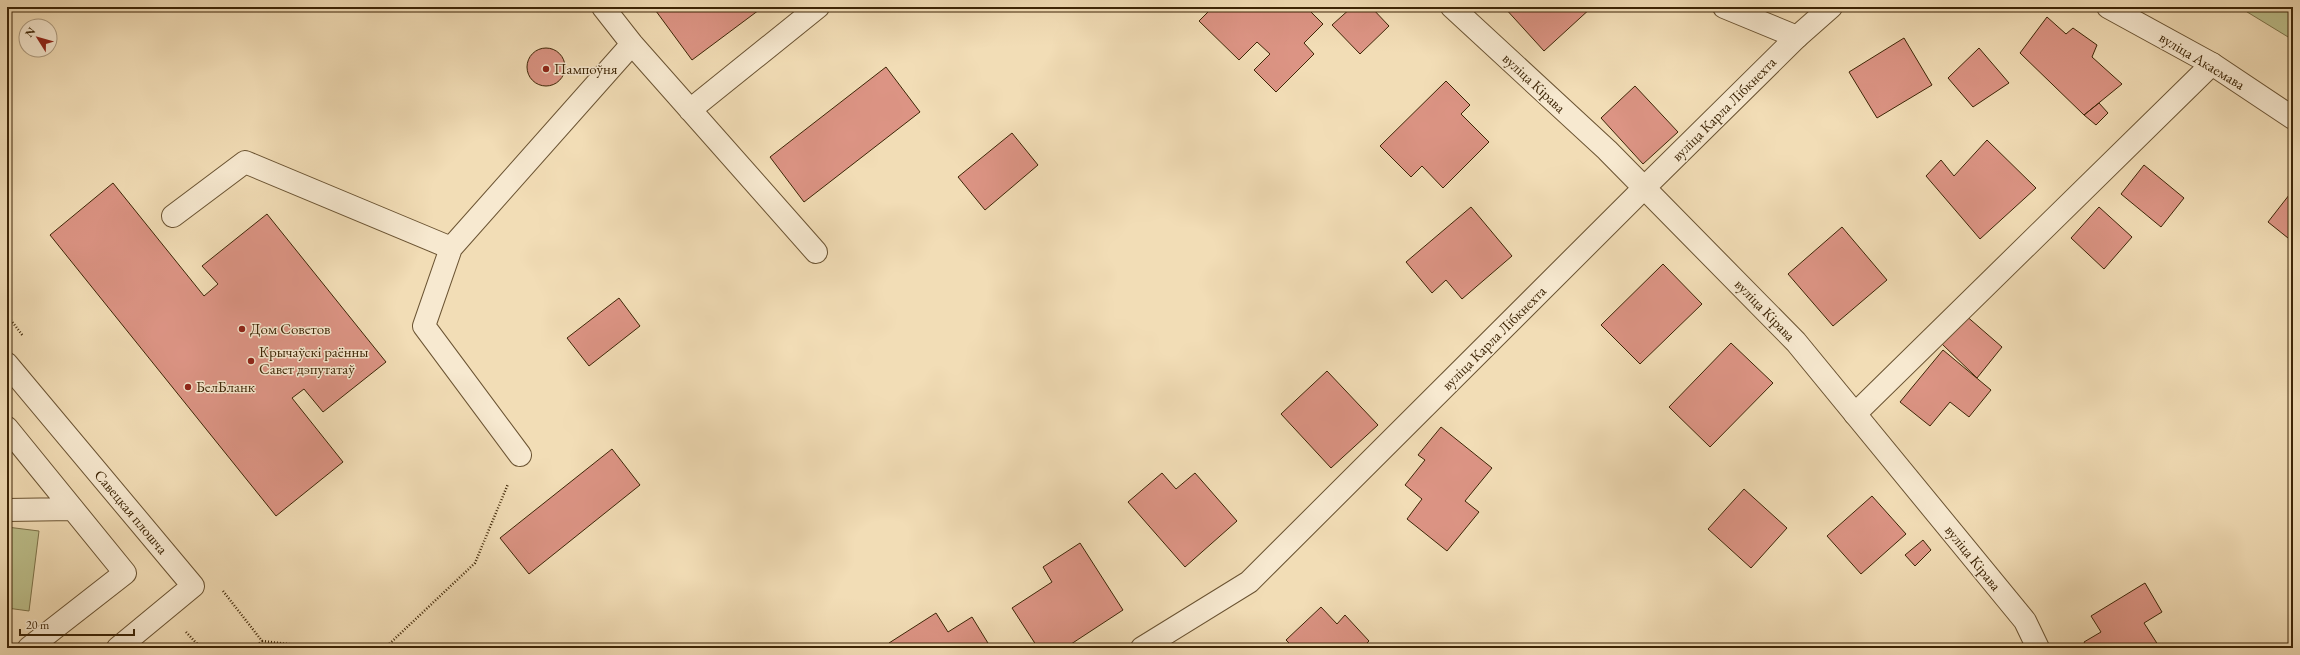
<svg xmlns="http://www.w3.org/2000/svg" width="2300" height="655" font-family="'EB Garamond',serif">
	<style>
		.green { fill: #bdc08c; stroke: #7d7249 }
		.building { fill: #dc9484; stroke: #3d2506 }
		.lines { fill: none; stroke-linecap: round; stroke-linejoin: round }
		.service-casing { stroke: #6a5332; stroke-width: 24 }
		.pedestrian-casing { stroke: #6a5332; stroke-width: 24 }
		.minor-casing { stroke: #6a5332; stroke-width: 24 }
		.path { stroke: #3d2506; stroke-width: 2.5; stroke-dasharray: 1 2; stroke-linecap: butt }
		.service { stroke: #f7e9d0; stroke-width: 22 }
		.pedestrian { stroke: #f7e9d0; stroke-width: 22 }
		.minor { stroke: #f7e9d0; stroke-width: 22 }
		.poi-dot { fill: #8f2418; stroke: #f7e9d0; stroke-width: 1.5 }
		.labels { text-anchor: middle; stroke-width: 3; stroke-linejoin: round; paint-order: stroke }
		.street-label { font-size: 15px; fill: #3d2506; stroke: #f7e9d0 }
		.poi-label { font-size: 15px; fill: #3d2506; stroke: #f7e9d0; text-anchor: start }
	</style>
	<rect width="100%" height="100%" fill="#f2ddb6"/>
	<filter id="stains"><feTurbulence type="fractalNoise" baseFrequency=".005" numOctaves="4"/><feColorMatrix values="0 0 0 0 .2 0 0 0 0 .09 0 0 0 0 .02 0 0 0 .5 -.17"/></filter>
	<radialGradient id="worn" r=".72"><stop offset=".6" stop-color="#630" stop-opacity="0"/><stop offset="1" stop-color="#630" stop-opacity=".3"/></radialGradient>
	<path class="green" d="M2239 7H2293V40Z
		M7 527 39 531 29 611 7 608Z"/>
	<path class="building" d="M653 7H763L692 60Z
		M1213 7H1306L1323 24 1304 43 1314 54 1276 92 1254 70 1270 54 1257 42 1239 60 1199 21Z
		M1352 7H1371L1389 26 1360 54 1332 25Z
		M1504 7H1592L1544 51Z
		M2047 17 2066 34 2073 28 2097 45 2092 57 2122 84 2084 115 2020 53Z
		M1904 38 1932 85 1877 118 1849 72Z
		M1979 48 2009 83 1973 107 1948 78Z
		M527 67a19 19 0 1 1 38 0a19 19 0 1 1-38 0Z
		M886 67 920 112 804 202 770 157Z
		M1446 81 1470 105 1461 114 1489 142 1443 188 1422 166 1411 177 1380 146Z
		M1635 86 1678 132 1643 164 1601 118Z
		M2099 103 2108 113 2096 125 2084 115Z
		M1012 133 1038 165 985 210 958 177Z
		M1987 140 2036 188 1980 239 1926 176 1941 160 1954 176Z
		M2144 165 2184 198 2161 227 2121 194Z
		M113 183 204 296 218 284 202 266 267 214 386 362 323 412 304 389 292 398 343 462 276 516 50 235Z
		M2293 190V242L2268 222Z
		M1471 207 1512 256 1462 299 1446 280 1432 293 1406 262Z
		M2099 207 2132 237 2104 269 2071 238Z
		M1842 227 1887 280 1833 326 1788 274Z
		M1663 264 1702 304 1640 364 1601 325Z
		M619 298 640 326 589 366 567 338Z
		M1964 314 2002 347 1977 378 1941 343Z
		M1731 343 1773 383 1710 447 1669 407Z
		M1943 350 1991 390 1969 417 1950 402 1930 426 1900 402Z
		M1327 371 1378 425 1331 468 1281 414Z
		M1441 427 1492 468 1465 501 1479 512 1447 551 1407 519 1422 499 1405 485 1425 460 1418 455Z
		M612 449 640 485 529 574 500 538Z
		M1162 473 1176 489 1195 473 1237 521 1185 567 1128 502Z
		M1744 489 1787 528 1751 568 1708 529Z
		M1872 496 1906 534 1861 574 1827 536Z
		M1923 540 1931 550 1915 566 1905 555Z
		M1080 543 1123 610 1065 648H1038L1012 608 1052 582 1043 567Z
		M2145 583 2162 612 2144 623 2160 648H2087L2084 642 2101 632 2091 616Z
		M1321 607 1337 624 1345 615 1369 641 1362 648H1294L1286 640Z
		M936 613 948 632 972 617 991 648H892L889 643Z"/>
	<g class="lines">
		<defs>
			<path id="service" d="M603 7 632 44 816 252
				M1724 7 1797 37
				M690 110 818 7
				M173 216 245 162 451 248
				M1855 414 2212 64
				M520 455 424 326 451 248 632 44"/>
			<path id="pedestrian" d="M7 428 125 573 29 648
				M7 510 73 509"/>
			<path id="minor" d="M1452 7 1607 150 1796 342 2025 621 2038 648
				M2108 7 2212 64 2293 118
				M7 364 193 586 118 648
				M1142 648 1249 582 1645 187 1797 37 1831 7"/>
		</defs>
		<use href="#service" class="service-casing"/>
		<use href="#pedestrian" class="pedestrian-casing"/>
		<use href="#minor" class="minor-casing"/>
		<path class="path" d="M7 315 23 336
			M223 591 262 641 254 648
			M186 632 201 648
			M262 641 323 648
			M385 648 475 563 508 484"/>
		<use href="#service" class="service"/>
		<use href="#pedestrian" class="pedestrian"/>
		<use href="#minor" class="minor"/>
	</g>
	<g class="poi-dot">
		<circle cx="546" cy="69" r="4"/>
		<circle cx="242" cy="329" r="4"/>
		<circle cx="251" cy="361" r="4"/>
		<circle cx="188" cy="387" r="4"/>
	</g>
	<g class="labels">
		<g class="street-label">
			<text transform="translate(2202 61) rotate(31)" y="5">вуліца Акаемава</text>
			<text transform="translate(1534 83) rotate(43)" y="5">вуліца Кірава</text>
			<text transform="translate(1724 109) rotate(-45)" y="5">вуліца Карла Лібкнехта</text>
			<text transform="translate(1765 310) rotate(46)" y="5">вуліца Кірава</text>
			<text transform="translate(1494 338) rotate(-45)" y="5">вуліца Карла Лібкнехта</text>
			<text transform="translate(131 512) rotate(50)" y="5">Савецкая плошча</text>
			<text transform="translate(1973 558) rotate(51)" y="5">вуліца Кірава</text>
		</g>
		<g class="poi-label">
			<text x="554" y="74">Пампоўня</text>
			<text x="250" y="334">Дом Советов</text>
			<text x="259" y="357">Крычаўскі раённы<tspan x="259" dy="17">Савет дэпутатаў</tspan></text>
			<text x="196" y="392">БелБланк</text>
		</g>
	</g>
	<rect width="2300" height="655" fill="none" stroke="#f2ddb6" stroke-width="24"/>
	<rect x="8" y="8" width="2284" height="639" fill="none" stroke="#3d2506" stroke-width="2"/>
	<rect x="12" y="12" width="2276" height="631" fill="none" stroke="#3d2506"/>
	<g transform="translate(38 38) rotate(307)"><circle r="19" fill="#f7e9d0" stroke="#ad9b7f"/>
	<path d="M0-3L7 15L0 10L-7 15Z" fill="#8f2418"/>
	<text y="-6" font-size="11" font-weight="bold" text-anchor="middle" fill="#3d2506">N</text>
	</g>
	<path d="M20 629v6h114v-6" fill="none" stroke="#3d2506" stroke-width="2"/>
	<text x="26" y="629" font-size="12" fill="#3d2506" stroke="#f7e9d0" stroke-width="3" paint-order="stroke">20 m</text>
	<rect width="100%" height="100%" filter="url(#stains)"/>
	<rect width="100%" height="100%" fill="url(#worn)"/>
</svg>
